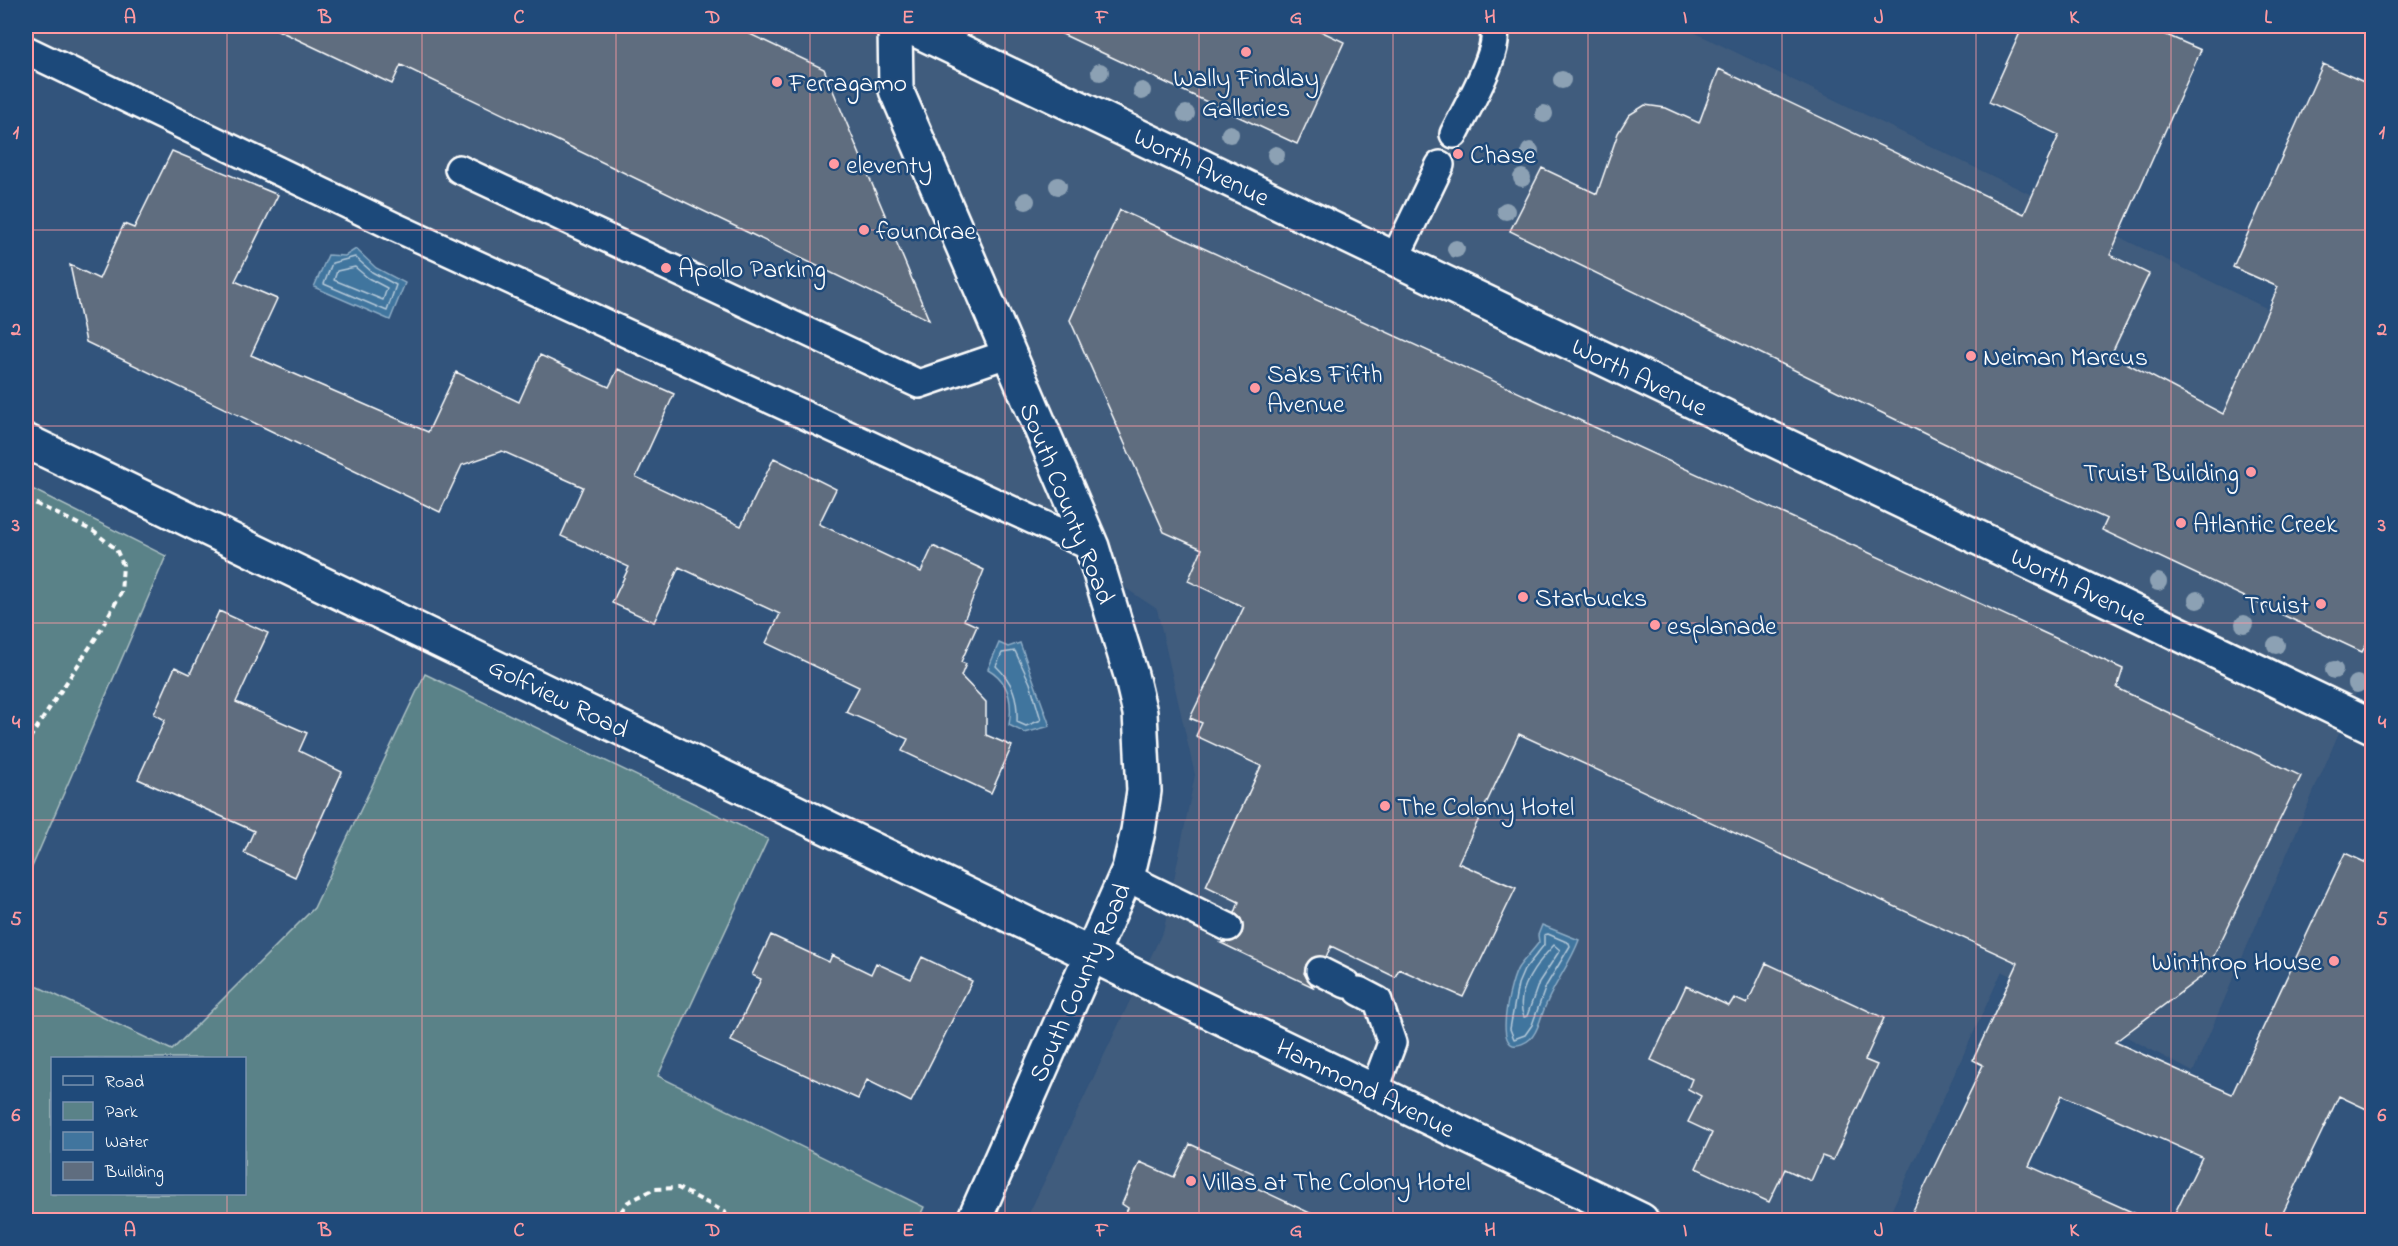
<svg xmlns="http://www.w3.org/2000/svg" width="2398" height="1246" font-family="'Indie Flower',sans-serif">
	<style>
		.built { fill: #405c7d }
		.green { fill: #5a8288; stroke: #acc0c4; stroke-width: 1.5; fill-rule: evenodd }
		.water { fill: #41759e; stroke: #8dacc5; stroke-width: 1.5 }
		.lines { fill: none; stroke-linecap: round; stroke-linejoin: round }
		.shore { stroke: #b3c8d8; stroke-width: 1.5 }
		.building { fill: #5f6d7f; stroke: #fff; stroke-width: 1.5 }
		.service-casing { stroke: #fff; stroke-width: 32 }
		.minor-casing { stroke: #fff; stroke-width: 38 }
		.tertiary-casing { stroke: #fff; stroke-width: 38 }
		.secondary-casing { stroke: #fff; stroke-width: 38 }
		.path { stroke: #fff; stroke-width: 4; stroke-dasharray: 6 4.5; stroke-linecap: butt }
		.service { stroke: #1f4a7a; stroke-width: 27 }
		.minor { stroke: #1f4a7a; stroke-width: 33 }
		.tertiary { stroke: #1f4a7a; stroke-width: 33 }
		.secondary { stroke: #1f4a7a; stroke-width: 33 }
		.tree { fill: #8ca1b4 }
		.grid { fill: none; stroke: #ff9aa2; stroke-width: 1.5; stroke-opacity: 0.55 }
		.poi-dot { fill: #ff9aa2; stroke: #1f4a7a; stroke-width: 2 }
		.labels { text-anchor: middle; stroke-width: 5; stroke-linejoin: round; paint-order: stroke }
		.poi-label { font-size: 26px; fill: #fff; stroke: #1f4a7a; text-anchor: start }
		.street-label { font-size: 26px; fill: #fff; stroke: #1f4a7a }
		.neatline { fill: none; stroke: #ff9aa2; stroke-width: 2 }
		.grid-label { font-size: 20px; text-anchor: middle; font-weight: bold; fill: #ff9aa2 }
	</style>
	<rect width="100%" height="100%" fill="#32547c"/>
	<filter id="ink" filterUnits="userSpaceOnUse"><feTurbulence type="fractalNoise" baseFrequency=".0167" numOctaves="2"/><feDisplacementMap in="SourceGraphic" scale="12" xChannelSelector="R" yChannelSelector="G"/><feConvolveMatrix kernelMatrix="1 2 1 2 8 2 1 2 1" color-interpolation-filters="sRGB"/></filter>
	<g filter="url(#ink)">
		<path class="built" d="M26 26H1681L2372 359V683L2362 679 2193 1072 2002 971 1887 1220H1026L1164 929 1195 775 1157 609 965 481 26 43Z"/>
		<path class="green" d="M26 486 166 556 26 881Z
			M425 674 768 839 658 1076 924 1207 918 1220H26V981L172 1050 314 908ZM52 1058H244V1194H52Z"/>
		<path class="water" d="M356 249 376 268 405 283 390 320 314 287 328 255 345 256Z
			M999 643 1008 647 1020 643 1050 726 1025 733 1009 725C1013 702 1009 681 988 669Z
			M1542 925 1579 940C1569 967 1551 987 1542 1015 1539 1023 1537 1033 1530 1039 1526 1043 1518 1046 1513 1045 1496 1039 1511 980 1518 968 1524 959 1533 951 1539 942L1538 935Z"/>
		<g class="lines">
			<path class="shore" d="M355 257 372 272 396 285 387 311 324 284 332 263Z
				M355 267 368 278 387 288 383 300 334 280 337 271Z
				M1015 651 1030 683 1041 720 1026 726 1017 722C1018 698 1013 682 996 666L1002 653Z
				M1548 934 1569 943 1570 946 1546 986 1532 1025 1525 1035 1514 1039 1510 1029 1518 984 1524 970 1544 945V935Z
				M1554 945 1560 950 1539 982 1527 1016 1524 1017C1513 992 1538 962 1554 945Z"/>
		</g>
		<path class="building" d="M269 26H733L824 69 929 320 401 65 392 84Z
			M1045 26H1310L1344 42 1297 144Z
			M2023 26H2146L2201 50 2110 255 2149 274 2111 355 2223 414 2278 287 2233 267 2323 64 2373 86V631L2362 652 2102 530 2107 519 2007 474 1510 231 1542 168 1597 194 1618 133 1629 115 1645 105 1666 108 1699 123 1719 69 2024 214 2059 135 1989 102Z
			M172 151 278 195 235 281 277 299 251 355 428 432 456 372 519 402 540 355 609 387 618 369 674 394 636 477 741 526 774 458 836 489 819 524 921 572 933 546 984 570 964 620 977 626 961 662 966 664 961 676 986 702V735L1012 746 991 793 902 751 908 739 846 712 859 687 766 643 780 614 679 567 654 622 612 603 629 567 561 536 583 487 502 451 462 465 440 512 86 342 70 265 99 279 124 224 134 228Z
			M1120 210 2123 669 2117 688 2301 776 2205 974 2115 1042 2232 1094 2345 853 2373 866V1112L2339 1096 2279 1221H2171L2202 1157 2062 1095 2029 1166 2152 1221H1908L1983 1065 1973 1060 2018 963 1519 734 1458 863 1516 888 1463 997 1399 969 1395 977 1331 946 1326 957 1312 958 1306 965 1304 973 1313 987 1221 943 1236 940 1242 933 1241 919 1235 913 1239 902 1206 886 1261 766 1196 736 1202 723 1190 718 1244 607 1188 581 1202 549 1164 532 1070 320Z
			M219 611 268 633 236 702 307 733 299 751 342 772 295 877 244 853 254 831 138 779 165 720 154 714 175 667 190 674Z
			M771 935 829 962 832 955 871 974 876 963 911 979 922 957 972 981 911 1102 867 1080 858 1099 731 1041 761 979 752 975Z
			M1766 963 1884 1018 1865 1060 1877 1065 1833 1160 1822 1156 1811 1181 1785 1169 1769 1202 1696 1168 1712 1133 1688 1122 1701 1096 1688 1089 1692 1079 1651 1060 1686 986 1729 1006 1734 998 1747 1004Z
			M1190 1144 1253 1173 1248 1184 1327 1221H1122L1128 1208 1122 1204 1140 1162 1174 1177Z"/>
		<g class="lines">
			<defs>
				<path id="service" d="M26 50 393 226 1092 547
					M1454 134C1464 113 1505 45 1492 26
					M459 169 919 384 1007 354
					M1395 258 1440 165
					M1126 877 1228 927
					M1320 971 1346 984
					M1359 991 1378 1001 1392 1043 1374 1091"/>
				<path id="minor" d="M26 441 1641 1220"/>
				<path id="tertiary" d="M908 26 2372 726"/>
				<path id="secondary" d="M895 26 896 90 1092 547 1131 675 1140 713 1144 791 1138 831 1129 869 974 1220"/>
			</defs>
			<use href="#service" class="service-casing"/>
			<use href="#minor" class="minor-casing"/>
			<use href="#tertiary" class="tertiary-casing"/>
			<use href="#secondary" class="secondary-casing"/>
			<path class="path" d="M26 499 93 531 116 549 123 565 121 593 97 636 26 744
				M615 1220 628 1202 655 1189 678 1188 725 1212 727 1220"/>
			<use href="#service" class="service"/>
			<use href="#minor" class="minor"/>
			<use href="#tertiary" class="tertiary"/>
			<use href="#secondary" class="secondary"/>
		</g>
		<g class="tree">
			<circle cx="1100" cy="72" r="9"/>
			<circle cx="1562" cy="80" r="9"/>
			<circle cx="1142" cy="91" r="9"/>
			<circle cx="1186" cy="114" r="9"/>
			<circle cx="1544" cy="114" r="9"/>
			<circle cx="1230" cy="134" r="9"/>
			<circle cx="1530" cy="151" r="9"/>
			<circle cx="1276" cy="155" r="9"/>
			<circle cx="1522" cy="178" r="9"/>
			<circle cx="1058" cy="186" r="9"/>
			<circle cx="1026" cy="201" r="9"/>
			<circle cx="1506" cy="211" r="9"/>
			<circle cx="1456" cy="249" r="9"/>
			<circle cx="2158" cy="582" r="9"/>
			<circle cx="2197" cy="600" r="9"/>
			<circle cx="2244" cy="624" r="9"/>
			<circle cx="2276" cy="645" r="9"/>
			<circle cx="2334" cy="670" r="9"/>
			<circle cx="2357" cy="684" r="9"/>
		</g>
	</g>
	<path class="grid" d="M227 26V1058M422 26V1220M616 26V1220M810 26V1220M1005 26V1220M1199 26V1220M1393 26V1220M1588 26V1220M1782 26V1220M1976 26V1220M2171 26V1220M26 230H2372M26 426H2372M26 623H2372M26 820H2372M26 1016H2372M227 1194V1220"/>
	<g class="poi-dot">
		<circle cx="1246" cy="52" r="6"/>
		<circle cx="777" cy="82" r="6"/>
		<circle cx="1458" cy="154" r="6"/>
		<circle cx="834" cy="164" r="6"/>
		<circle cx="864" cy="230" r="6"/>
		<circle cx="666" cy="268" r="6"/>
		<circle cx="1971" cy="356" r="6"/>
		<circle cx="1255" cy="388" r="6"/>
		<circle cx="2251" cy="472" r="6"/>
		<circle cx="2181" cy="523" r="6"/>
		<circle cx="1523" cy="597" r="6"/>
		<circle cx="2321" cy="604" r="6"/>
		<circle cx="1655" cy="625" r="6"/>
		<circle cx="1385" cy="806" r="6"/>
		<circle cx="2334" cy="961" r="6"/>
		<circle cx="1191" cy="1181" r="6"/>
	</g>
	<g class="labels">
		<g class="poi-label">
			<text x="1246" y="86" text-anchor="middle">Wally Findlay<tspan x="1246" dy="30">Galleries</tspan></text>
			<text x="789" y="91">Ferragamo</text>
			<text x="1470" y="163">Chase</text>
			<text x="846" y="173">eleventy</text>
			<text x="876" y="239">foundrae</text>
			<text x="678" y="277">Apollo Parking</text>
			<text x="1983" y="365">Neiman Marcus</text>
			<text x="1267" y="382">Saks Fifth<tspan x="1267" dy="30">Avenue</tspan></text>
			<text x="2239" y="481" text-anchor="end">Truist Building</text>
			<text x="2193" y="532">Atlantic Creek</text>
			<text x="1535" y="606">Starbucks</text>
			<text x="2309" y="613" text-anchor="end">Truist</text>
			<text x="1667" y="634">esplanade</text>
			<text x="1397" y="815">The Colony Hotel</text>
			<text x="2322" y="970" text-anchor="end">Winthrop House</text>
			<text x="1203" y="1190">Villas at The Colony Hotel</text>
		</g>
		<g class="street-label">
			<text transform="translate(1202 166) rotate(26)" y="9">Worth Avenue</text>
			<text transform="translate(1640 376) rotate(26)" y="9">Worth Avenue</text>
			<text transform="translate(1068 503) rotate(68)" y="9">South County Road</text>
			<text transform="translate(2079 586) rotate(26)" y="9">Worth Avenue</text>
			<text transform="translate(559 697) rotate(26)" y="9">Golfview Road</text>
			<text transform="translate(1079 982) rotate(-66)" y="9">South County Road</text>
			<text transform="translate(1366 1087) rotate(26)" y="9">Hammond Avenue</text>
		</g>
	</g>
	<rect width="2398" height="1246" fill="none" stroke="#1f4a7a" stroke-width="66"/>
	<rect x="51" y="1057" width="195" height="138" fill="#1f4a7a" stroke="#7992af" stroke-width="1.5"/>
	<rect x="63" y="1076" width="30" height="9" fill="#1f4a7a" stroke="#7992af" stroke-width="1.5"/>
	<text x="105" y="1087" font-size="18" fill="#ffffff">Road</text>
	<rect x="63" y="1102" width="30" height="18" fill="#5a8288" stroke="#7992af" stroke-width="1.5"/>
	<text x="105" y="1117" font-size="18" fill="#ffffff">Park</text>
	<rect x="63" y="1132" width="30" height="18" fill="#41759e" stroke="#7992af" stroke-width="1.5"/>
	<text x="105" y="1147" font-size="18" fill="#ffffff">Water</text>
	<rect x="63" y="1162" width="30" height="18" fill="#5f6d7f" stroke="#7992af" stroke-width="1.5"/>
	<text x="105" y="1177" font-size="18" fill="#ffffff">Building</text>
	<rect x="33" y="33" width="2332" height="1180" class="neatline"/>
	<g class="grid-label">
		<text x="130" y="23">A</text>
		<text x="325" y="23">B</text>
		<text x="519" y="23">C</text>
		<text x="713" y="23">D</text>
		<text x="908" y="23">E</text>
		<text x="1102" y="23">F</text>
		<text x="1296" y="23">G</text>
		<text x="1490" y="23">H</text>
		<text x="1685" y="23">I</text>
		<text x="1879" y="23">J</text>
		<text x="2074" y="23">K</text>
		<text x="2268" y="23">L</text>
		<text x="16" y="138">1</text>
		<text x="2382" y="138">1</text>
		<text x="16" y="335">2</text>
		<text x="2382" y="335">2</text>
		<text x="16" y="531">3</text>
		<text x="2382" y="531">3</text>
		<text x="16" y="728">4</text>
		<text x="2382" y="728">4</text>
		<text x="16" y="925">5</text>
		<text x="2382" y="925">5</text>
		<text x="16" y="1121">6</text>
		<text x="2382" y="1121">6</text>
		<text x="130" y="1236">A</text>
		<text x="325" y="1236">B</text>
		<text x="519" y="1236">C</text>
		<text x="713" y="1236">D</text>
		<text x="908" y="1236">E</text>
		<text x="1102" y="1236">F</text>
		<text x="1296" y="1236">G</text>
		<text x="1490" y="1236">H</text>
		<text x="1685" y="1236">I</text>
		<text x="1879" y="1236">J</text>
		<text x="2074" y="1236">K</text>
		<text x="2268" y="1236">L</text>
	</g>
</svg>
